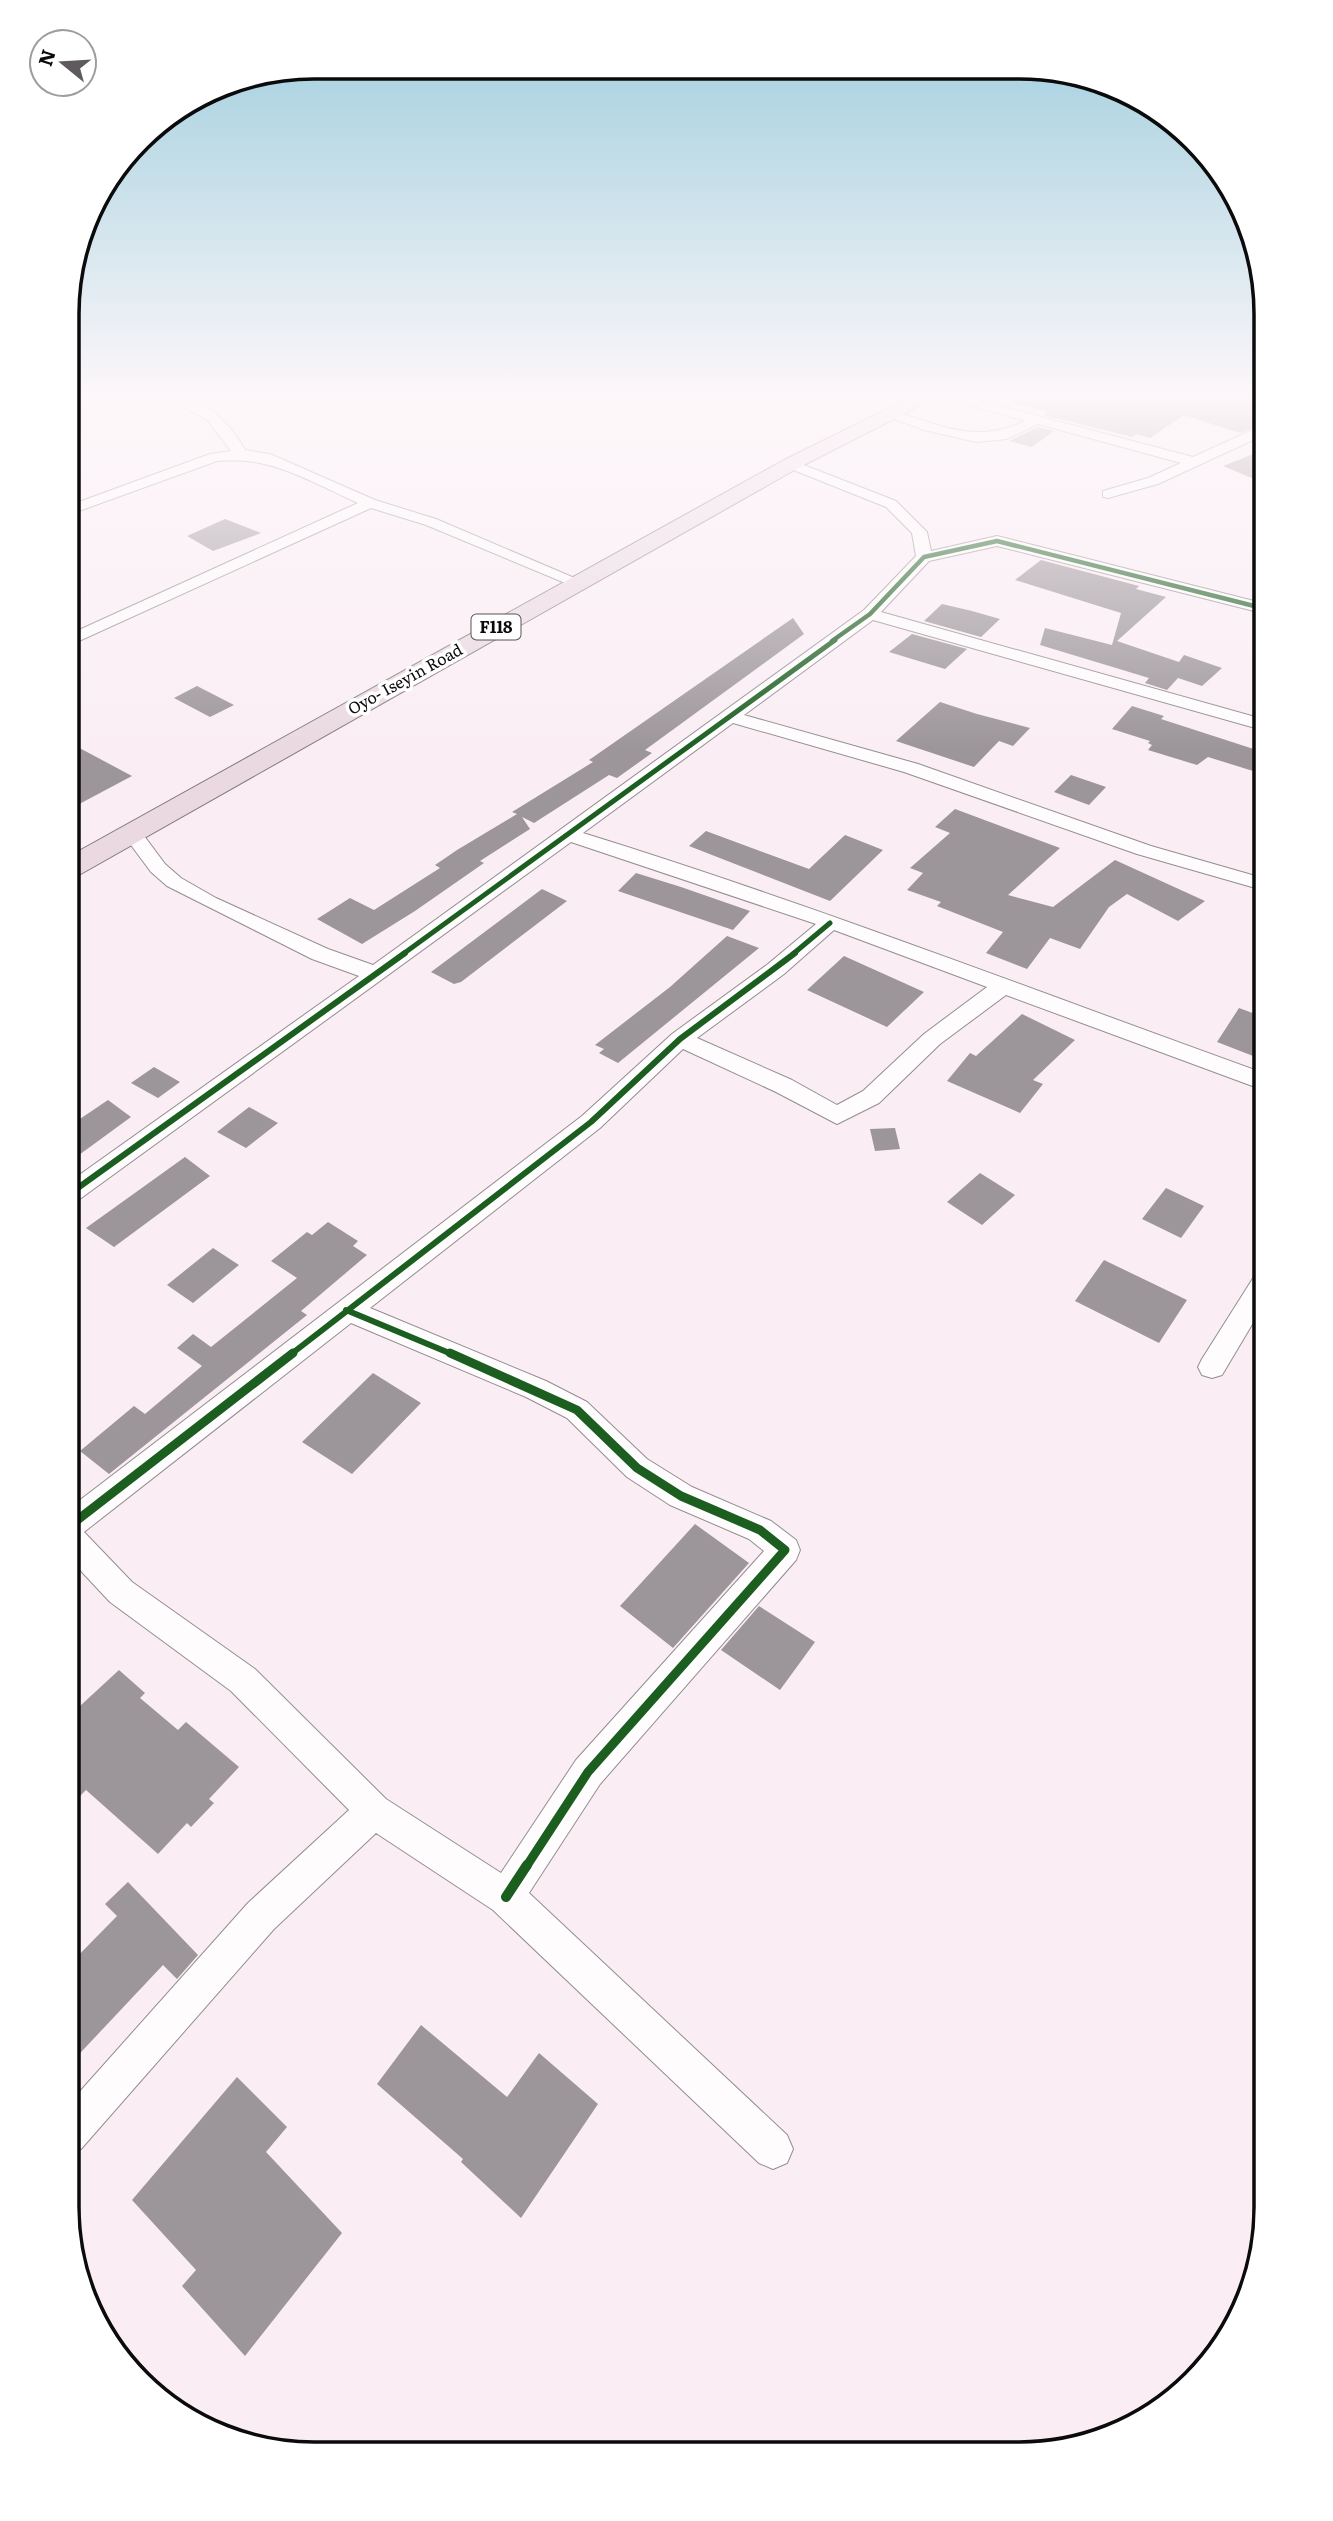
<svg xmlns="http://www.w3.org/2000/svg" width="1333" height="2521" font-family="Literata,serif">
	<style>
		.building { fill: #9c9599 }
		.lines { fill: none; stroke-linecap: round; stroke-linejoin: round }
		.minor-casing { stroke: #938d90; stroke-width: 2 }
		.primary-casing { stroke: #807a7d; stroke-width: 2 }
		.minor { fill: #fefcfd; fill-rule: evenodd }
		.primary { fill: #ead9e1; fill-rule: evenodd }
		.cycleway-far4-casing { stroke: #fff; stroke-width: 7 }
		.cycleway-far3-casing { stroke: #fff; stroke-width: 9 }
		.cycleway-far2-casing { stroke: #fff; stroke-width: 10 }
		.cycleway-far1-casing { stroke: #fff; stroke-width: 13 }
		.cycleway-casing { stroke: #fff; stroke-width: 15 }
		.cycleway-far4 { stroke: #1b5e20; stroke-width: 4.5 }
		.cycleway-far3 { stroke: #1b5e20; stroke-width: 5 }
		.cycleway-far2 { stroke: #1b5e20; stroke-width: 6 }
		.cycleway-far1 { stroke: #1b5e20; stroke-width: 9 }
		.cycleway { stroke: #1b5e20; stroke-width: 10 }
		.labels { text-anchor: middle; stroke-width: 7; stroke-linejoin: round; paint-order: stroke }
		.shield { fill: #fff; stroke: #545454; stroke-width: 2 }
		.shield-label { font-size: 16px; font-weight: bold; fill: #0b0b0b }
		.far-street-label { font-size: 16px; fill: #0b0b0b; stroke: #fff }
		.rim { fill: none; stroke: #0b0b0b; stroke-width: 3.5 }
	</style>
	<rect width="100%" height="100%" fill="#faeef4"/>
	<path class="building" d="M1012 396H1266V423L1240 433 1184 415 1150 438 1136 434 1133 437 1043 415 1047 412 1011 402Z
		M1038 427 1054 431 1032 447 1009 441Z
		M1266 449V484L1223 466Z
		M225 519 261 533 213 551 187 536Z
		M1041 560 1139 586 1136 589 1166 597 1117 641 1179 662 1184 655 1222 668 1202 686 1178 678 1167 690 1145 683 1149 678 1040 645 1045 628 1112 645 1121 613 1015 580Z
		M942 604 972 611 1000 619 981 637 924 621Z
		M793 618 804 634 645 750 652 753 617 778 609 775 534 823 522 817 530 829 480 861 484 863 415 911 362 944 317 919 350 898 374 910 440 868 435 865 457 850 517 814 512 812 593 762 589 760Z
		M912 634 967 649 945 669 889 652Z
		M197 686 234 705 210 717 174 698Z
		M940 702 977 714 1030 728 1013 746 999 741 974 767 896 741Z
		M1132 706 1164 716 1161 719 1266 753V775L1208 757 1197 765 1148 750 1152 745 1148 743 1150 741 1112 729Z
		M68 742 87 752 132 776 68 810Z
		M1071 775 1106 787 1089 805 1054 792Z
		M955 809 1060 848 1008 895 1053 907 1115 860 1205 901 1178 921 1127 894 1109 907 1080 949 1050 938 1027 969 986 953 1003 932 937 906 941 902 907 890 923 873 910 868 950 833 935 827Z
		M706 831 809 869 845 835 883 850 830 901 689 846Z
		M636 873 681 887 750 911 733 930 618 891Z
		M542 889 567 901 461 982 454 984 431 972Z
		M727 936 759 948 618 1063 599 1053 604 1049 595 1045 670 987Z
		M844 956 924 992 887 1027 807 990Z
		M1239 1008 1266 1018V1061L1217 1042Z
		M1022 1014 1075 1040 1033 1080 1043 1084 1020 1113 947 1081 970 1053 976 1056Z
		M154 1067 180 1082 158 1098 131 1083Z
		M108 1100 131 1117 68 1163V1127Z
		M249 1107 278 1123 246 1148 217 1132Z
		M895 1128 900 1149 875 1151 870 1129Z
		M185 1157 210 1176 114 1247 86 1228Z
		M980 1173 1015 1195 982 1225 947 1202Z
		M1166 1188 1204 1206 1181 1238 1142 1219Z
		M328 1222 358 1241 353 1246 367 1255 301 1311 307 1315 109 1474 80 1451 134 1406 145 1414 202 1366 177 1348 193 1334 211 1347 297 1278 271 1261 307 1232 312 1235Z
		M213 1248 239 1265 193 1303 167 1285Z
		M1104 1260 1187 1300 1159 1343 1075 1301Z
		M373 1373 421 1403 352 1474 302 1442Z
		M695 1524 749 1563 673 1648 620 1606Z
		M759 1606 815 1642 780 1690 721 1650Z
		M119 1670 145 1693 140 1698 178 1730 186 1722 239 1767 209 1799 214 1803 191 1827 187 1823 158 1854 86 1790 67 1809V1718Z
		M128 1882 198 1955 177 1979 163 1965 67 2067V1967L117 1916 105 1904Z
		M421 2025 507 2097 539 2053 598 2104 521 2218 461 2162 463 2159 377 2084Z
		M237 2077 287 2127 266 2152 342 2233 245 2356 182 2286 196 2270 132 2200Z"/>
	<g class="lines">
		<defs>
			<path id="minor" d="M164 396C201 395 228 419 245 450L270 454 375 500 436 519 584 582 576 587 570 585 426 525 371 508 68 646V635L358 503C311 482 270 455 217 461L68 515V506L210 454 231 451 207 420Z
				M941 396H962L1193 457 1261 426 1266 425V434L1158 484 1108 498 1103 497V491L1148 478 1181 463 1038 424 1007 439 976 442 924 430 881 414 888 410C939 423 973 446 1025 421Z
				M791 460 896 501 927 532 931 551 997 536 1266 604V614L997 546 929 561 881 612 1266 720V731L873 620 744 715 918 764 1151 846 1266 879V891L1137 854 904 772 733 723 583 833C815 905 1038 992 1266 1074V1091L1006 995 940 1044 879 1103 837 1124 776 1092 683 1049 600 1128 370 1308 546 1381 587 1402 647 1459 692 1487 771 1521 796 1540 800 1550 796 1560 600 1784 529 1893 787 2135 793 2149 787 2163 773 2169 759 2163 493 1910 376 1833 274 1929 81 2149 67 2155V2106L248 1903 349 1810 231 1691 110 1602 67 1556V1510L582 1116 672 1034 768 964 816 924 571 842 77 1201 68 1204V1183L359 976 312 959 167 886 151 872 122 833 125 829H139L165 864 181 878 216 898 328 949 373 965 864 610 916 556 912 533 886 507 786 467V461ZM834 930 987 987 924 1034 863 1091 837 1105 792 1080 697 1038 784 974ZM351 1323 526 1397 567 1418 627 1477 670 1505 749 1539 764 1551 576 1760 501 1873 386 1799 255 1669 132 1582 84 1532Z
				M1266 1269V1301L1222 1375 1212 1378 1202 1375 1198 1367 1202 1359 1257 1272Z"/>
			<path id="primary" d="M914 396H939L798 468 79 875 68 878V857L784 460Z"/>
		</defs>
		<use href="#minor" class="minor-casing"/>
		<use href="#primary" class="primary-casing"/>
		<use href="#minor" class="minor"/>
		<use href="#primary" class="primary"/>
		<defs>
			<path id="cycleway-far4" d="M832 641 870 614 924 557 997 541 1266 609"/>
			<path id="cycleway-far3" d="M403 954 835 640
				M793 954 830 923"/>
			<path id="cycleway-far2" d="M68 1195 405 953
				M346 1310 454 1355
				M290 1355 591 1122 680 1039 795 953"/>
			<path id="cycleway-far1" d="M450 1353 577 1410 637 1468 681 1496 760 1530 785 1550 588 1772 526 1867
				M67 1528 293 1353"/>
			<path id="cycleway" d="M506 1897 527 1865"/>
		</defs>
		<use href="#cycleway-far4" class="cycleway-far4-casing"/>
		<use href="#cycleway-far3" class="cycleway-far3-casing"/>
		<use href="#cycleway-far2" class="cycleway-far2-casing"/>
		<use href="#cycleway-far1" class="cycleway-far1-casing"/>
		<use href="#cycleway" class="cycleway-casing"/>
		<use href="#cycleway-far4" class="cycleway-far4"/>
		<use href="#cycleway-far3" class="cycleway-far3"/>
		<use href="#cycleway-far2" class="cycleway-far2"/>
		<use href="#cycleway-far1" class="cycleway-far1"/>
		<use href="#cycleway" class="cycleway"/>
	</g>
	<linearGradient id="sky" x2="0" y2="1"><stop stop-color="#9bccdc"/><stop offset="0.53" stop-color="#fdf7fa"/><stop offset="1" stop-color="#fdf7fa" stop-opacity="0"/></linearGradient>
	<rect width="1333" height="749" fill="url(#sky)"/>
	<g class="labels">
		<rect class="shield" x="471.5" y="614.5" width="49" height="25" rx="5"/>
		<g class="shield-label">
			<text x="496" y="633">F118</text>
		</g>
		<g class="far-street-label">
			<text transform="translate(405 679) rotate(-29)" y="6">Oyo- Iseyin Road</text>
		</g>
	</g>
	<path d="M0 0H1333V2521H0ZM314 79H1019A235 235 0 0 1 1254 314V2207A235 235 0 0 1 1019 2442H314A235 235 0 0 1 79 2207V314A235 235 0 0 1 314 79Z" fill="#fff" fill-rule="evenodd"/>
	<path class="rim" d="M314 79H1019A235 235 0 0 1 1254 314V2207A235 235 0 0 1 1019 2442H314A235 235 0 0 1 79 2207V314A235 235 0 0 1 314 79Z"/>
	<g transform="translate(63 63) rotate(288)"><circle r="33" fill="#ffffff" stroke="#9d9d9d" stroke-width="2"/>
	<path d="M0-5L12 26L0 18L-12 26Z" fill="#5f5a5d"/>
	<text y="-10" font-size="19" font-weight="bold" text-anchor="middle" fill="#0b0b0b">N</text>
	</g>
</svg>
